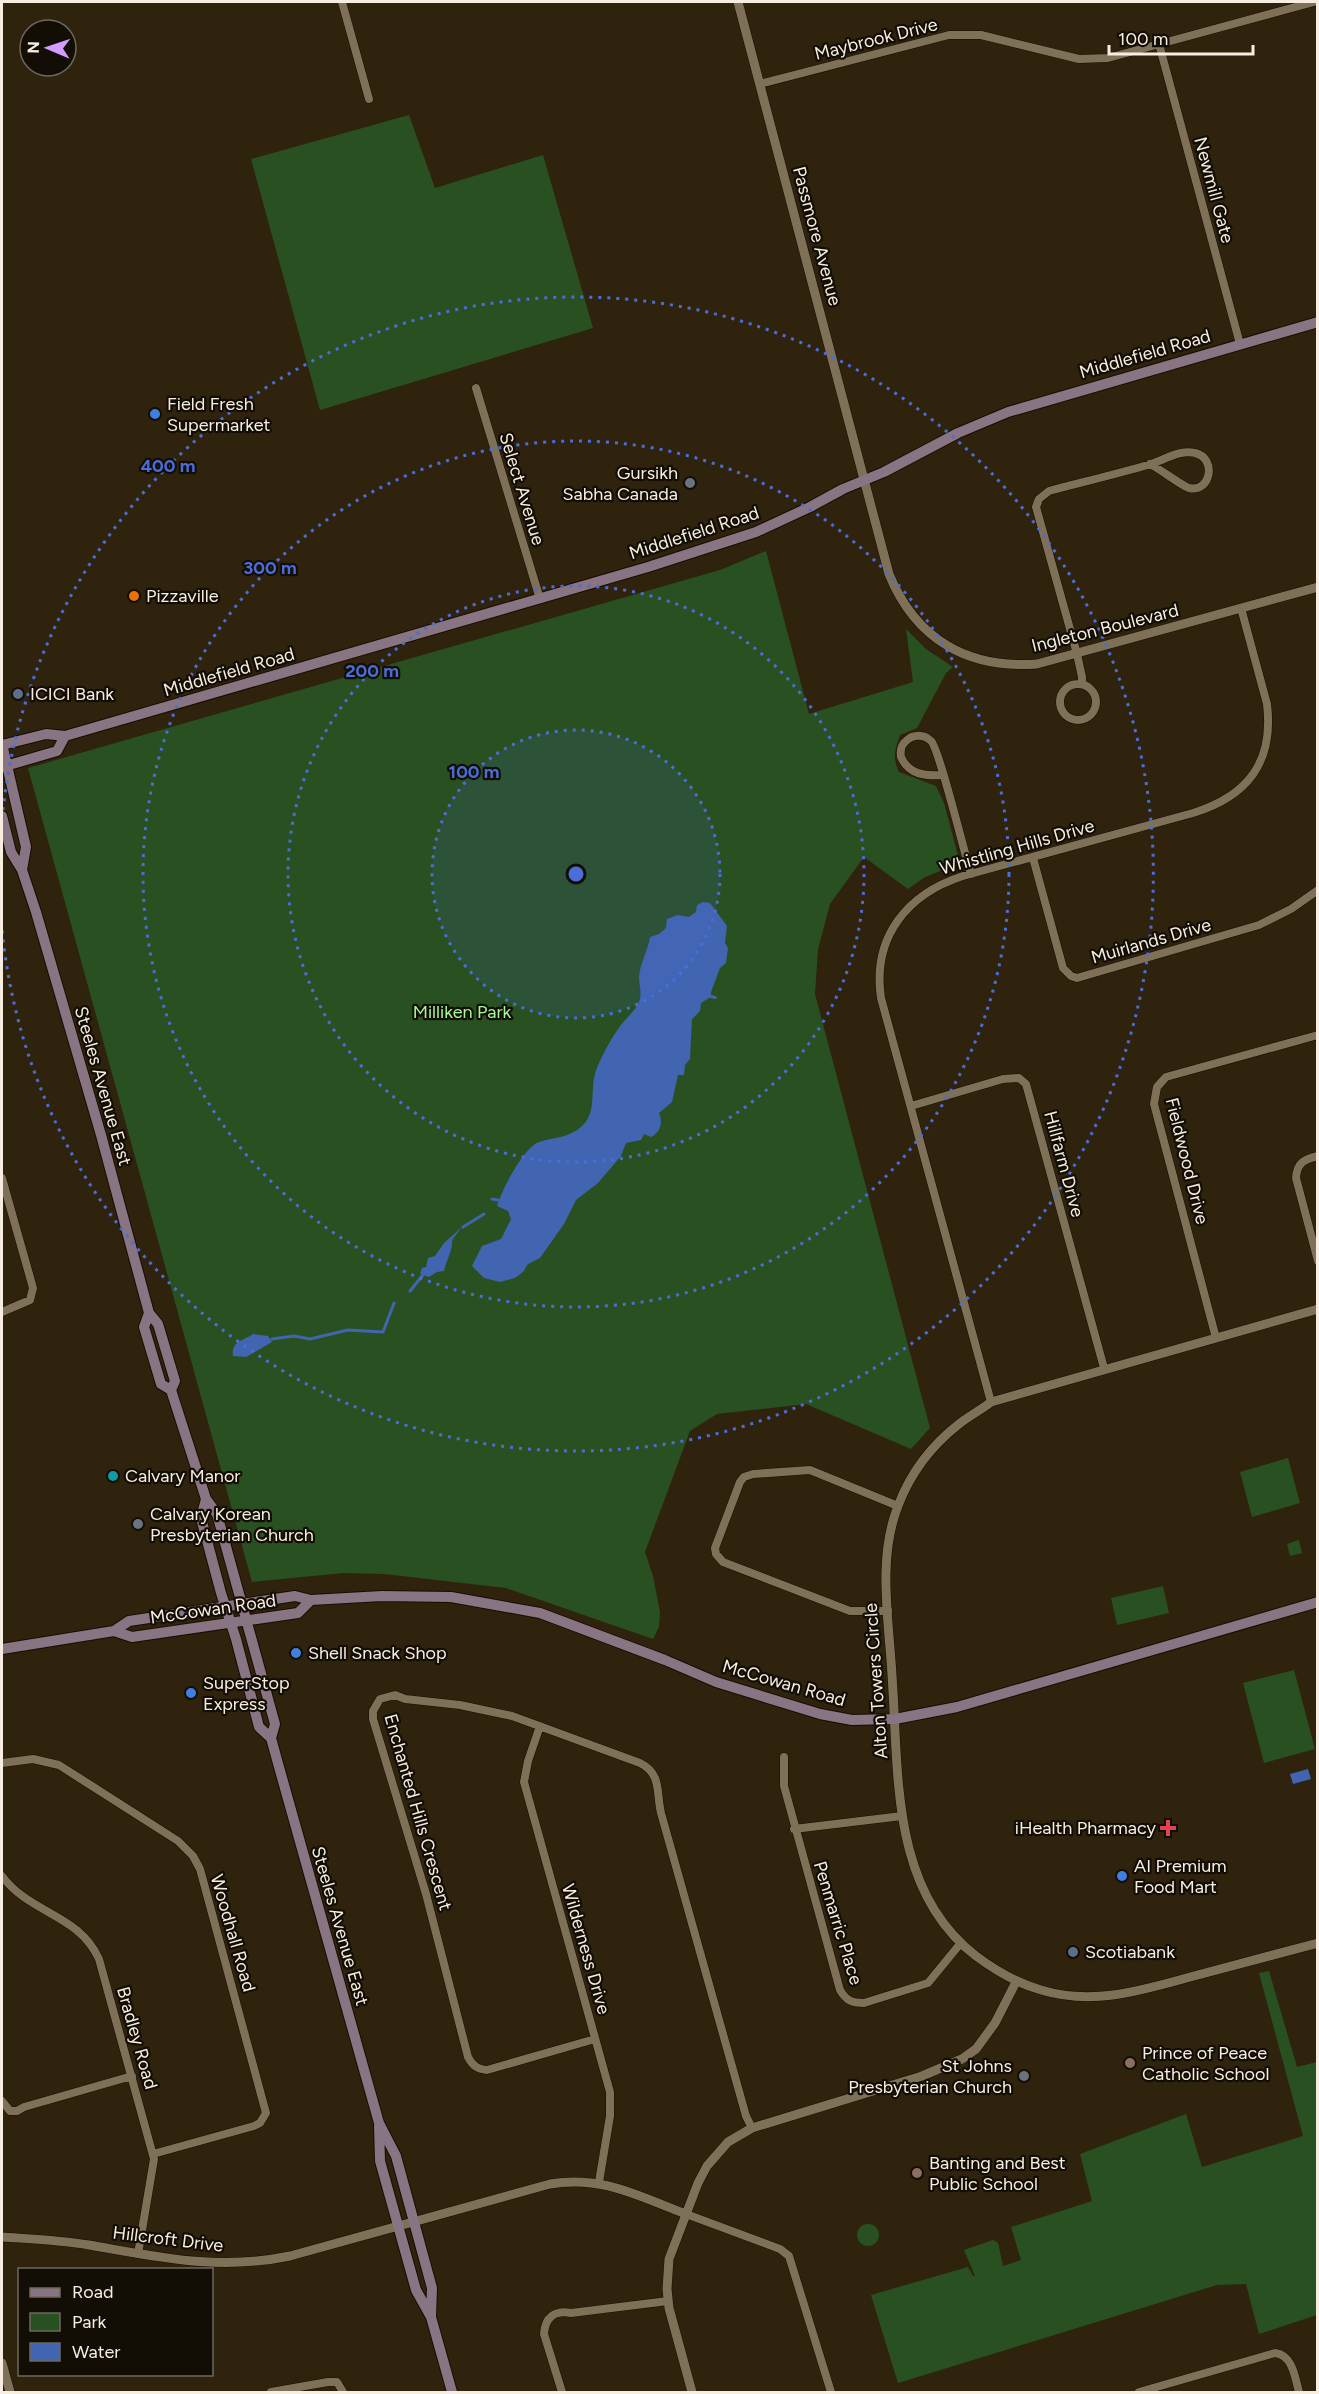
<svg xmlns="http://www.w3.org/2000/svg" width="1319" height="2394" font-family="Figtree,sans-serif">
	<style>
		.green { fill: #285021 }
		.water { fill: #4165b0 }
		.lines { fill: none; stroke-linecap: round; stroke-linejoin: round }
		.stream { stroke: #4165b0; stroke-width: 3 }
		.minor-casing { stroke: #180c00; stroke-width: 9 }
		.tertiary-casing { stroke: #180c00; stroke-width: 10 }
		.secondary-casing { stroke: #180c00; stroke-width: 12 }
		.minor { stroke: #7f7058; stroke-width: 8 }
		.tertiary { stroke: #7f7058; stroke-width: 9 }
		.secondary { stroke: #887482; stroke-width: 10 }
		.ring { fill: none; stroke: #496eda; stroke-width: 3; stroke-dasharray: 3 6 }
		.shop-dot { fill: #3f7fe0; stroke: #130e05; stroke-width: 2 }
		.worship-dot { fill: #6b7280; stroke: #130e05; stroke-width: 2 }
		.food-dot { fill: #e8710a; stroke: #130e05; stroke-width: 2 }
		.service-dot { fill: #5c6f8a; stroke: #130e05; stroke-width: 2 }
		.culture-dot { fill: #0f9aa8; stroke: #130e05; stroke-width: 2 }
		.health-dot { fill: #e0444e; stroke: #130e05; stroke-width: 2 }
		.education-dot { fill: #8d6e63; stroke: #130e05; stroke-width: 2 }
		.labels { text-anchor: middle; stroke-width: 4.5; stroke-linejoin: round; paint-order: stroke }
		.street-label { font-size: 18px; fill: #f7eee1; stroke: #130e05 }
		.poi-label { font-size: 18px; fill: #f7eee1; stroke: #130e05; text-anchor: start }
		.park-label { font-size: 18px; fill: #a3f996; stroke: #130e05 }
		.centre { fill: #496eda; stroke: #130e05; stroke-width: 3 }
		.ring-label { font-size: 18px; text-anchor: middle; font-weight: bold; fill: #496eda; stroke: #130e05; stroke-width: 4.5; stroke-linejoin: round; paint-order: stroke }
	</style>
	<rect width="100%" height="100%" fill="#30230e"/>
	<path class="green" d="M409 115 435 188 543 155 593 328 320 410 251 159Z
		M766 551 809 714 913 682 906 629 926 649 953 667 946 673 917 728 900 735C895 750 892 757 899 772L936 786 944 803 960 863 925 877 908 889 864 857 830 904 818 949 815 994 930 1428 911 1449 806 1404 717 1414 690 1431 645 1552 653 1576 660 1612 659 1627 653 1639 506 1588 384 1574 343 1573 252 1582 28 768 720 570Z
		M1288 1458 1300 1503 1252 1517 1240 1472Z
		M1299 1540 1302 1553 1290 1556 1287 1544Z
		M1163 1586 1169 1613 1117 1625 1111 1598Z
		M1294 1670 1315 1749 1264 1763 1243 1683Z
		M1269 1971 1297 2067 1317 2062V2315L1259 2334 1246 2284 1217 2285 898 2383 871 2295 968 2267 973 2276H975L964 2250 993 2240 998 2243 1003 2266 1021 2260 1011 2227 1092 2201 1080 2154 1186 2114 1202 2167 1303 2136 1259 1973Z
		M857 2235a11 11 0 1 1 22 0a11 11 0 1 1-22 0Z"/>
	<path class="water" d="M703 902 710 903 727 926 725 943 728 948 726 963 720 968 711 992V995L716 996 717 999 709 998 701 1003 700 1011 692 1019 690 1059 685 1065 684 1075H678L672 1102 659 1113C663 1122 661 1132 651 1137L644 1134 641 1140 626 1143 621 1156 598 1183 576 1200 564 1224 540 1258 528 1264 523 1272 515 1278 500 1282 484 1278 472 1266 482 1246 501 1239 511 1219 508 1211 497 1206C501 1191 524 1147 539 1142 555 1137 569 1138 582 1126 597 1112 590 1092 595 1074 599 1060 612 1037 621 1025 626 1018 634 1012 638 1004 643 995 639 986 639 977 640 963 648 951 650 937L659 934 666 928 667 919 678 915 689 917 696 912 697 905Z
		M462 1227 452 1240C453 1250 446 1261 444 1271L437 1272 429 1277 420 1274 422 1268 426 1267 428 1258 435 1256 444 1243Z
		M253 1334 268 1336 272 1342 246 1357 233 1356C231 1341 243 1341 253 1334Z
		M1308 1769 1311 1779 1293 1784 1290 1774Z"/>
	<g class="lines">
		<path class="stream" d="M492 1199 498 1200
			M463 1227 484 1214
			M410 1291 423 1275
			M272 1339 294 1336 310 1339 348 1330 383 1332 394 1303"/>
		<defs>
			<path id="minor" d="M342 2 369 99
				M1159 44 1240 344
				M760 84 949 35H981L1079 59 1108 58 1314 2
				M476 388 540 599
				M1060 702a18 18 0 1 1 36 0a18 18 0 1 1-36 0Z
				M1082 684V677L1077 654 1036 507 1039 499 1049 491C1083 482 1117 474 1151 464 1164 460 1181 449 1195 453 1217 458 1211 493 1189 488 1182 486 1160 469 1150 464
				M943 775C925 776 909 775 901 757 900 751 901 745 906 741 913 734 924 734 931 741 939 748 965 856 971 874
				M1033 858 1063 968 1071 976 1077 978 1259 925 1291 909 1318 890
				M911 1106 1003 1079 1019 1078 1026 1084 1104 1368
				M1318 1156C1304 1159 1297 1163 1296 1178L1318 1261
				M2 1178 33 1288 30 1300 2 1312
				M1216 1338 1154 1104 1157 1087 1166 1077 1318 1035
				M991 1402 881 998C872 937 907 894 963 876L1193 813C1248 796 1274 762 1267 704L1241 608
				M888 1611H850L723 1562 716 1554 715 1548 740 1482 744 1477 753 1474 810 1470 898 1506
				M540 1726 528 1761 524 1782 610 2092V2116L599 2182
				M784 1757V1786L840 1990C846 2000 851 2003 864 2003L928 1983 960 1944
				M2 1763 33 1759 59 1765 178 1841 193 1856 200 1869 266 2113 260 2123 254 2126 153 2154
				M794 1829 902 1816
				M2 1876C30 1914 79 1914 99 1959L154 2159 138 2254
				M595 2039 487 2070C477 2069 473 2066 468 2057L426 1894 373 1719V1711L380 1699 395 1695 405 1699 460 1705 512 1716 640 1763C662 1774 656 1792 661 1813L746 2116 752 2128
				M2 2101 10 2111H17L24 2107 132 2076
				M686 2214 780 2249 789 2256 831 2392
				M271 2392 328 2382H337L343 2392
				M562 2392 544 2334C545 2317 555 2310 571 2313L668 2301
				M1139 2392 1275 2353C1293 2355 1295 2378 1299 2392"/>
			<path id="tertiary" d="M738 2 889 574C916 640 968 669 1037 664L1318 587
				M1318 1309 991 1402C981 1410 969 1416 959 1424 932 1445 910 1474 898 1506 877 1559 889 1620 892 1675 899 1772 890 1891 976 1956 996 1971 1017 1983 1041 1990 1094 2006 1143 1990 1194 1976 1235 1965 1276 1954 1318 1943
				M2 2237C31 2239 60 2240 89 2245 159 2257 218 2271 290 2256L550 2184C602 2175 638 2196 686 2214
				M2 2363 10 2392
				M692 2392 669 2308 667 2289 669 2259 698 2183 707 2166 728 2142 752 2128 922 2076 962 2059 976 2049 995 2023 1016 1982"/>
			<path id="secondary" d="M2 744 26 847 22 870
				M2 745 46 734 65 736 648 567 756 532 810 507 843 489 884 472 958 433 1008 412 1318 322
				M2 767 57 751 65 736
				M2 816 11 852 22 870 36 912 101 1135 149 1313 158 1324 175 1381 171 1390 206 1499 217 1514 275 1724 271 1738 279 1767 379 2123 396 2156 432 2288 431 2317
				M149 1313 144 1327 161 1384 171 1390
				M206 1499 201 1518 221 1593 236 1639 259 1727 271 1738
				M114 1631 132 1637 298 1613 311 1600
				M2 1649 114 1631 129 1621 295 1596 311 1600 382 1596 451 1597 540 1613 665 1660 716 1682 820 1714 852 1720 895 1719 957 1707 1318 1602
				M379 2126 380 2161 416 2290 431 2317 452 2392"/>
		</defs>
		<use href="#minor" class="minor-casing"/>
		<use href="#tertiary" class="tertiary-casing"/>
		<use href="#secondary" class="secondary-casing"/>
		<use href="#minor" class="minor"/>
		<use href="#tertiary" class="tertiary"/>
		<use href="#secondary" class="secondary"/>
	</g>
	<circle cx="576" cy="874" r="144" fill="#496eda" fill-opacity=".12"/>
	<g class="ring">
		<circle cx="576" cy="874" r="144"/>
		<circle cx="576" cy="874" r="288"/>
		<circle cx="576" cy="874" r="433"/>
		<path d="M2 819A577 577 0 1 1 2 929"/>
	</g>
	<g class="shop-dot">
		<circle cx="155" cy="414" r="6"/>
		<circle cx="296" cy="1653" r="6"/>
		<circle cx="191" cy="1693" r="6"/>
		<circle cx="1122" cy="1876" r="6"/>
	</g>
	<g class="worship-dot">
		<circle cx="690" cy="483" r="6"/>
		<circle cx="138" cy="1524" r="6"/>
		<circle cx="1024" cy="2076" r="6"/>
	</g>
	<circle class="food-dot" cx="134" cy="596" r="6"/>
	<g class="service-dot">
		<circle cx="18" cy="694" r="6"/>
		<circle cx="1073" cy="1952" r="6"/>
	</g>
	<circle class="culture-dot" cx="113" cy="1476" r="6"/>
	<path class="health-dot" d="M1165 1819h6v6h6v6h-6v6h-6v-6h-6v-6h6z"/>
	<g class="education-dot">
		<circle cx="1130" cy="2063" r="6"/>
		<circle cx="917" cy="2173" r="6"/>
	</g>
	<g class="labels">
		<g class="street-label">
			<text transform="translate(876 39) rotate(-14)" y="6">Maybrook Drive</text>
			<text transform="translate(1214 190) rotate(75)" y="6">Newmill Gate</text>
			<text transform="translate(817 236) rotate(75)" y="6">Passmore Avenue</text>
			<text transform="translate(1145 354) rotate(-16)" y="6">Middlefield Road</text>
			<text transform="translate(522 489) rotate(73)" y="6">Select Avenue</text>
			<text transform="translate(694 533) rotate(-18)" y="6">Middlefield Road</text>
			<text transform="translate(1105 628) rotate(-14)" y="6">Ingleton Boulevard</text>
			<text transform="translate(229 672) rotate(-16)" y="6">Middlefield Road</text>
			<text transform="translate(1017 847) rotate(-16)" y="6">Whistling Hills Drive</text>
			<text transform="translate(1151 941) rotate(-16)" y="6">Muirlands Drive</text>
			<text transform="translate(103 1086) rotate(74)" y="6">Steeles Avenue East</text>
			<text transform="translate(1187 1161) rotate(76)" y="6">Fieldwood Drive</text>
			<text transform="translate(1064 1164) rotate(75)" y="6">Hillfarm Drive</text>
			<text transform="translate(213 1609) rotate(-8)" y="6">McCowan Road</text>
			<text transform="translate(876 1681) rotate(-94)" y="6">Alton Towers Circle</text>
			<text transform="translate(784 1683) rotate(16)" y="6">McCowan Road</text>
			<text transform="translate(418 1812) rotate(74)" y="6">Enchanted Hills Crescent</text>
			<text transform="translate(838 1923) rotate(73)" y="6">Penmarric Place</text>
			<text transform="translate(340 1926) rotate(74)" y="6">Steeles Avenue East</text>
			<text transform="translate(233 1933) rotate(74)" y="6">Woodhall Road</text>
			<text transform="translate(586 1949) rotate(74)" y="6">Wilderness Drive</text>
			<text transform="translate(137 2038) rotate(74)" y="6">Bradley Road</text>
			<text transform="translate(168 2239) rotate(7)" y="6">Hillcroft Drive</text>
		</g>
		<g class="poi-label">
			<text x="167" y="410">Field Fresh<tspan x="167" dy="21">Supermarket</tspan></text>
			<text x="678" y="479" text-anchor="end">Gursikh<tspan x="678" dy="21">Sabha Canada</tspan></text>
			<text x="146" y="602">Pizzaville</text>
			<text x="30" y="700">ICICI Bank</text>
			<text x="125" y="1482">Calvary Manor</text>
			<text x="150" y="1520">Calvary Korean<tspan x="150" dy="21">Presbyterian Church</tspan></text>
			<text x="308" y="1659">Shell Snack Shop</text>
			<text x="203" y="1689">SuperStop<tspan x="203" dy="21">Express</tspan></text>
			<text x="1156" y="1834" text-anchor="end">iHealth Pharmacy</text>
			<text x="1134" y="1872">AI Premium<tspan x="1134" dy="21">Food Mart</tspan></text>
			<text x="1085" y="1958">Scotiabank</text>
			<text x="1142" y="2059">Prince of Peace<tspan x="1142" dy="21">Catholic School</tspan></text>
			<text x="1012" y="2072" text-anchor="end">St Johns<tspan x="1012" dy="21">Presbyterian Church</tspan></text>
			<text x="929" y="2169">Banting and Best<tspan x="929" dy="21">Public School</tspan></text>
		</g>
		<g class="park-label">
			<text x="462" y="1018">Milliken Park</text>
		</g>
	</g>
	<circle cx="576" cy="874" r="9" class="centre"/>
	<g class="ring-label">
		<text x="168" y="472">400 m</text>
		<text x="270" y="574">300 m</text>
		<text x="372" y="677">200 m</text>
		<text x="474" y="778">100 m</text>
	</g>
	<rect width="1319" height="2394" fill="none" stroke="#f7eee1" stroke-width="6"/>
	<rect x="18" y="2268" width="195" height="108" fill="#130e05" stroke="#6e685d" stroke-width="1.5"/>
	<rect x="30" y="2288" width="30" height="9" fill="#887482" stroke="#6e685d" stroke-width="1.5"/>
	<text x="72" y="2298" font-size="18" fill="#f7eee1">Road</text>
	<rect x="30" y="2313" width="30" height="18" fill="#285021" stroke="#6e685d" stroke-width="1.5"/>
	<text x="72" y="2328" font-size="18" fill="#f7eee1">Park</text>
	<rect x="30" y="2343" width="30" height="18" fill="#4165b0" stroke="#6e685d" stroke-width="1.5"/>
	<text x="72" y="2358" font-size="18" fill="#f7eee1">Water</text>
	<g transform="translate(48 48) rotate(272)"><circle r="28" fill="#130e05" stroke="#6e685d" stroke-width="1.5"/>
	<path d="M0-4.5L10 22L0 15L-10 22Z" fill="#d39cfd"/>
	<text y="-9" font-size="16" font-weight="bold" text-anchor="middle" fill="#f7eee1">N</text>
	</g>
	<path d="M1109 45v9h144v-9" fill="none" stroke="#f7eee1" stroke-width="3"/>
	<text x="1118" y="45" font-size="18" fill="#f7eee1" stroke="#130e05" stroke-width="4.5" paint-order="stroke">100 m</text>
</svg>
